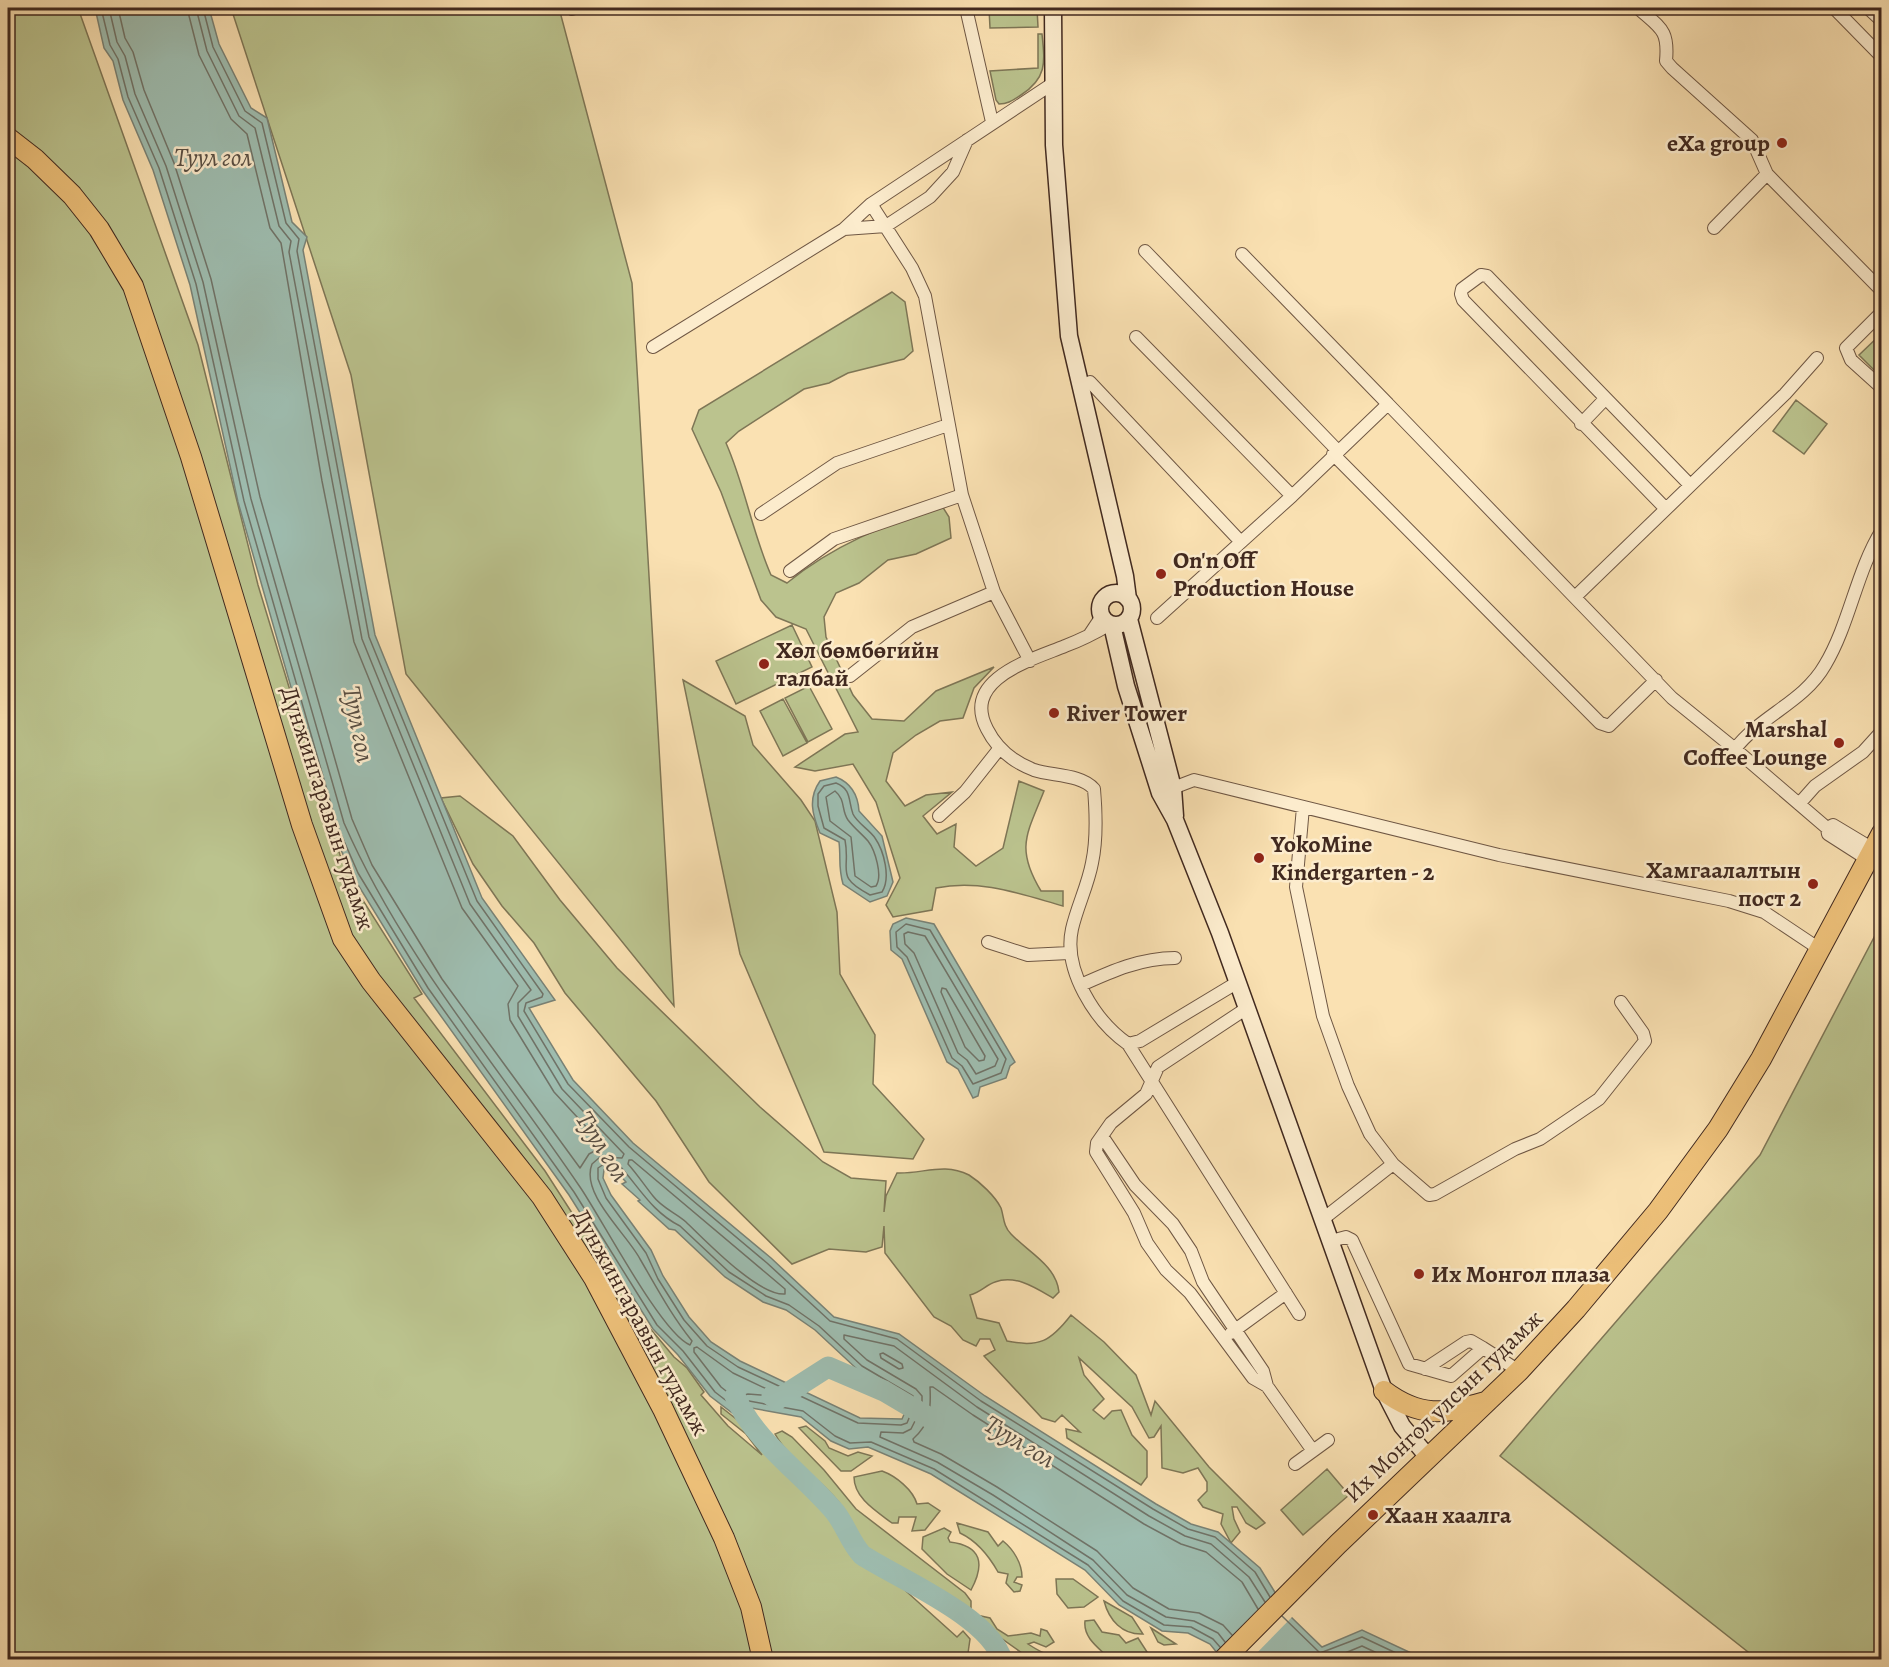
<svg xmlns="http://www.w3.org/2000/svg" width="1889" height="1667" font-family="Alegreya,serif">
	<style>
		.green { fill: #bbc38e; stroke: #7e7656; stroke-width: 1.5 }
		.water { fill: #9ebdb0; stroke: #798276; stroke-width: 1.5; fill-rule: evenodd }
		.pier { fill: #fae1b2 }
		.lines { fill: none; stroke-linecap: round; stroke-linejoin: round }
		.shore { stroke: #707368; stroke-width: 1.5 }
		.river { stroke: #9ebdb0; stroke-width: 21 }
		.street-casing { stroke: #6f5744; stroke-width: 14 }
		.secondary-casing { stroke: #41291f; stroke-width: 19 }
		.primary-casing { stroke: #41291f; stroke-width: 22 }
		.street { stroke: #fceccd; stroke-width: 12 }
		.secondary { stroke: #fceccd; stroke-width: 16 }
		.primary { stroke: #edc079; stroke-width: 20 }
		.poi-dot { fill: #8f2418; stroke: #fceccd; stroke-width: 2 }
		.labels { text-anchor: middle; stroke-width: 5; stroke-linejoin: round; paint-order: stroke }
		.poi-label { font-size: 24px; font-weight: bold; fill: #41291f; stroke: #fceccd; text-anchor: start }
		.street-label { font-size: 24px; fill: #41291f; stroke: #fceccd }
		.water-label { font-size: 26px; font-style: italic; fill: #584e43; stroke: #fceccd }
	</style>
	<rect width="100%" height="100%" fill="#fae1b2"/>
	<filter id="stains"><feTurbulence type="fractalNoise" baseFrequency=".00333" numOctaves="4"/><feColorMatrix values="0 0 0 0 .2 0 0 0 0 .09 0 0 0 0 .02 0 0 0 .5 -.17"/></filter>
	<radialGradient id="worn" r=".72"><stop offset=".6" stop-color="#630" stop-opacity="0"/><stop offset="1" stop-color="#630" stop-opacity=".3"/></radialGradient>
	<path class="green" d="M8 8H78L198 345 258 585 340 855 357 891 422 994 414 998 545 1171 610 1272 616 1273 633 1300 632 1309 638 1319 643 1320 674 1357 687 1368 704 1392 701 1395 728 1426 762 1455 746 1434 721 1414V1407L759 1437 832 1518 854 1554 897 1583 957 1637 963 1631 970 1639 967 1660H8Z
		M231 8H559L632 283 674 1006 406 674 351 375Z
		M989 8H1037L1038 27 990 28Z
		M1038 34H1042C1045 63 1047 78 1021 95 1013 100 1008 104 999 104L996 100 990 71 1038 68Z
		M892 292 905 302 913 351 904 359 848 373 829 383 804 389 739 431 726 443C745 486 752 532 771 575L787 583C832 546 886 524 942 506L949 517 951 538 916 554 888 560 859 583 836 593 824 617 826 637 853 695 872 719 904 721 936 691 994 667 974 688 963 718 940 721 916 735 893 753 886 781 905 806 926 795 952 792 923 816 937 834 956 824 954 847 976 866 1003 848 1019 781 1044 791C1027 834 1015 848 1041 891H1063V906C1020 894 981 879 936 888L932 910 893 917 886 905 900 878 876 802 853 764 815 771 795 767 845 734 858 732 806 629 776 617 761 600 721 492 692 429 699 410Z
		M1881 334V377L1859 355Z
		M1796 400 1827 424 1804 454 1773 431Z
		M792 625 812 667 736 704 716 661Z
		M683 680 745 716 753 745 801 800 815 821 837 912 840 974 875 1035 873 1084 924 1139 913 1159 824 1152 740 954Z
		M809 686 832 729 808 742 785 698Z
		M783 699 807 743 783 756 760 711Z
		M460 796 513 836 560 900 617 968 760 1107 823 1162 851 1178 886 1181 884 1212 886 1196 897 1173C924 1174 943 1162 969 1175 980 1182 995 1196 1001 1208 1004 1217 1003 1226 1011 1234 1028 1252 1056 1265 1059 1292L1053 1298C1036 1288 1015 1274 995 1282 986 1285 981 1292 970 1295L977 1318 999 1323 1007 1341C1039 1348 1051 1341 1071 1315L1104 1342 1136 1375 1151 1415 1155 1401 1209 1467 1265 1523 1256 1529 1246 1523 1237 1507H1232L1234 1519 1240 1532 1231 1543 1221 1524 1223 1514 1203 1507 1198 1500 1207 1491V1482L1198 1468 1183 1473 1162 1468 1161 1426 1154 1437 1149 1438 1132 1407 1079 1358 1084 1375 1104 1399 1093 1410 1104 1419 1112 1411 1121 1410 1132 1435 1147 1451V1477L1141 1485 1067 1438 1066 1429 1080 1432 1062 1415 1055 1422 1042 1418 984 1356 995 1350 990 1339H980L976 1346 963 1340 951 1326 934 1317 885 1253 884 1226 882 1247 866 1252 829 1249 792 1264 709 1182 656 1101 565 993 534 943 502 906 473 864 441 798Z
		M1881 924V1659H1757L1500 1456 1760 1155Z
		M806 1426 825 1441 829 1448 848 1456 858 1452 872 1456 851 1471H841L799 1428Z
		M782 1431 792 1437 824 1470 856 1509 965 1593 971 1601V1609C949 1598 929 1582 907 1572 894 1565 878 1563 866 1552 855 1543 855 1532 850 1520 835 1487 793 1466 775 1434Z
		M1327 1469 1349 1495 1303 1535 1281 1510Z
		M882 1471C896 1476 913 1490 917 1504L928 1503 940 1511 925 1530 912 1531 916 1517H899L898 1523H892C876 1511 854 1498 854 1477Z
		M957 1523 988 1532 998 1546 1003 1541C1013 1549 1022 1563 1022 1577H1017L1014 1582 1022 1585 1020 1591 1014 1592 1006 1583 1008 1574 998 1572C989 1556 977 1541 960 1533Z
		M944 1528 951 1532 948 1538 950 1542C982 1546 985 1564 971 1590L947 1574 922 1549 923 1537Z
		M1056 1579H1073L1098 1597 1084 1607 1068 1608 1057 1594Z
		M1104 1601 1132 1617 1143 1634C1122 1635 1109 1620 1104 1601Z
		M981 1616 990 1618 997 1629 1008 1636 1031 1633 1040 1636 1041 1629 1047 1631 1054 1642 1046 1647 1034 1642 1028 1644C1034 1648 1042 1653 1050 1655 1066 1660 1088 1648 1102 1659H1038L1022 1653 984 1626Z
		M1094 1620 1102 1632 1119 1635 1126 1643 1138 1638 1149 1655 1132 1659H1110C1099 1648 1083 1638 1085 1621Z
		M1151 1628 1176 1644 1164 1645 1158 1642Z"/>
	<path class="water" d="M95 8H209L219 44 251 108 267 118 292 222 307 237 303 250 375 635 482 898 555 1000 529 1008 573 1080 633 1143 771 1258 834 1317 899 1334 985 1396 1156 1504 1191 1524 1218 1532 1260 1568 1289 1615 1322 1647 1362 1630 1424 1659H1222L1210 1644 1188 1633 1162 1631 1119 1605 1085 1570 931 1474 868 1447 849 1449 831 1441 801 1417 746 1407 751 1416 748 1425 710 1396 678 1355 653 1329 569 1195 423 991 352 875 331 827 238 502 190 285 153 170 123 100 113 61 104 48ZM604 1170H615L626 1182 622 1184 640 1200 638 1201 669 1229 675 1230 725 1277 763 1302 786 1310 815 1330 859 1371 910 1401 902 1419 860 1418 740 1361 711 1342 689 1317 663 1276 651 1250 611 1195 603 1178Z
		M836 777C851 783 858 795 859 811L882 836 893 882 887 896 870 902 843 884C838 867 841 859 839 842L820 833C812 814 808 798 820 781Z
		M906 918 934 924 1015 1062 1010 1066 1006 1078 980 1087 978 1096 973 1098 958 1069 947 1062 902 959 891 950 890 931 893 924Z"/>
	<path class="pier" d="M1278 1592 1293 1616 1250 1660H1218Z"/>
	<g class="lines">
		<path class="shore" d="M101 8 110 45 118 59 128 97 159 168 196 284 244 501 337 825 358 873 428 988 574 1192 657 1325 683 1351 715 1392 737 1409 749 1401 803 1411 835 1436 850 1443 871 1442 934 1469 1088 1565 1123 1601 1164 1625 1191 1627 1213 1639 1220 1647
			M109 8 117 42 125 56 135 94 166 166 203 282 251 499 344 823C402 956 499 1067 580 1187 602 1219 661 1333 690 1345L692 1341C671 1315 657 1288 640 1259 627 1234 580 1194 592 1164L600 1157 622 1158 624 1154 562 1089 518 1016V1003L531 990 470 904 362 639 289 252 291 241 279 226 255 128 239 116 207 51 196 8
			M118 8 125 38 133 52 144 90 174 163 211 279 260 497 352 819 372 865 442 979 580 1168 589 1154 602 1147V1144L554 1092 510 1020 508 1004 518 986 462 908 354 642 322 481 281 243 270 228 247 134 231 119 199 55 187 8
			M203 8 213 47 245 111 262 123 286 223 299 239 297 251 369 637 477 901 543 994 542 997 526 1003 524 1011 568 1084 629 1147 767 1263 830 1321 897 1339 981 1401 1153 1509 1188 1529 1215 1537 1255 1572 1270 1597
			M836 783C852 789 848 801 853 814 857 823 870 830 875 838 884 851 891 878 882 892L870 895C834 876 851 871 845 840L824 828 818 806V794L824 786Z
			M835 791C846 800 841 810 848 820 854 828 862 834 868 841 875 850 883 876 876 886L871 887 855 876 851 837 830 821 826 797Z
			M906 924 930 930 1006 1059 1001 1073 973 1084 962 1066 952 1058 907 957 897 947 896 932Z
			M908 932 925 936 998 1059 995 1066 976 1074 967 1060 958 1053 914 953 905 944 904 934Z
			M942 988 946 989 985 1056 984 1060 979 1061 965 1047 941 992Z
			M629 1160H632L785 1289V1294C758 1296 705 1240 686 1222 676 1213 662 1208 653 1196 645 1186 637 1174 628 1164Z
			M604 1164 619 1165C639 1187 652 1212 680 1226L729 1272 766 1296 789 1305 819 1326 862 1366 913 1396 915 1404 907 1423 901 1425 858 1423 738 1367 707 1346 684 1320 658 1279 646 1253 606 1198 598 1179V1168Z
			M697 1347 733 1373 773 1392 774 1396 748 1394 735 1398 721 1387 694 1352V1348Z
			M883 1353 902 1364 903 1368 899 1369 881 1358 880 1354Z
			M1282 1616 1320 1653 1362 1637 1411 1660
			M1232 1635 1223 1625 1199 1613 1169 1609 1133 1588 1097 1551 997 1487 941 1454 914 1442 913 1439C931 1423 931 1408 930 1387H933L973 1415 1144 1524 1181 1544 1206 1552 1242 1582 1258 1609
			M1225 1642 1218 1633 1194 1621 1166 1617 1127 1595 1093 1560 993 1495 937 1462 880 1437 881 1432 903 1433 911 1429 922 1407V1396L916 1389 867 1360 844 1339V1335L894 1346 977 1407 1149 1516 1185 1536 1211 1544 1249 1577 1265 1602
			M1328 1660 1362 1646 1392 1660"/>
		<path class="river" d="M735 1396C753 1440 805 1476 835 1512 846 1526 850 1542 862 1555 899 1579 990 1617 1002 1660
			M772 1396 778 1399 828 1367 884 1391 933 1420"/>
		<defs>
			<path id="street" d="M966 8 992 122
				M1638 8C1660 28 1669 29 1666 61L1672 68 1752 140 1767 174 1882 291
				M1834 8 1882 57
				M1868 8 1882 21
				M572 9 574 8
				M871 204 912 268 925 296 962 495 994 592 1030 661
				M1714 228 1767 174
				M844 229 886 226 930 197 953 172 967 140
				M1145 251 1337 450
				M1882 312 1846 348 1851 360 1882 388
				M1136 337 1292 496
				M653 347 844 229 871 204 1052 84
				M1090 382 1240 541
				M1388 404 1672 698 1735 749C1760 716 1804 702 1825 665 1850 623 1856 572 1882 530
				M1581 424 1604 400
				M1333 454 1600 723 1609 726 1656 680
				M1666 509 1463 300 1461 294 1462 289 1481 275 1487 276 1690 485
				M761 514 837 463 948 425
				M790 571 834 539 962 495
				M1575 597 1785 394 1817 358
				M1157 618 1292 496 1388 404 1242 254
				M1110 624C1095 633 1081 640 1065 646 1031 660 961 679 987 729 997 749 1013 762 1034 770 1052 776 1081 774 1094 789 1096 812 1097 840 1092 863 1088 885 1077 907 1072 929 1063 970 1095 1021 1128 1044L1299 1314
				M1090 634 1102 616
				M850 676 912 627 994 592
				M1735 749 1827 828 1828 834 1867 859
				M1173 788 1194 780 1499 855 1729 901 1764 912 1821 950
				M1799 804 1815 786 1863 752 1882 731
				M1303 807 1296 887 1323 1016 1348 1086 1370 1134 1393 1164 1323 1219
				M939 816 965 792 999 749
				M1827 828 1833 825 1873 849
				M988 942 1028 955 1069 953
				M1081 985C1112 971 1141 958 1175 958
				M1247 1008 1158 1067 1146 1094 1111 1123 1097 1143 1096 1152 1134 1213 1147 1243 1166 1270 1190 1293 1253 1378 1267 1386
				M1128 1044 1140 1041 1238 982
				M1102 1136 1135 1185 1173 1224 1191 1251 1203 1282 1263 1371 1267 1386 1313 1451
				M1393 1164 1429 1195 1435 1194 1515 1149 1540 1139 1599 1099 1645 1041 1643 1033 1621 1002
				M1331 1241 1346 1237 1352 1240 1409 1364 1451 1376 1483 1348 1519 1371
				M1231 1333 1286 1293
				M1425 1369 1466 1342 1471 1341 1483 1348
				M1295 1464 1328 1440"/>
			<path id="secondary" d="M1053 8 1054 145 1069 336 1125 576 1128 599
				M1100 609a16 16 0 1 1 32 0a16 16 0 1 1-32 0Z
				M1129 619 1173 788 1175 816
				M1112 625 1126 686 1160 793 1175 820 1220 933 1384 1391 1402 1426 1428 1457"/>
			<path id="primary" d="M8 138 35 159 72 195 99 229 133 286 191 457 302 825 343 939 371 981 542 1197 594 1278 663 1409 724 1538 751 1607 763 1660
				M1384 1391C1420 1418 1444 1414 1485 1402
				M1223 1660 1338 1544 1519 1371 1576 1309 1658 1211 1718 1129 1761 1059 1882 833"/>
		</defs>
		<use href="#street" class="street-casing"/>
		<use href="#secondary" class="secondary-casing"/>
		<use href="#primary" class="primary-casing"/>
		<use href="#street" class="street"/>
		<use href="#secondary" class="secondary"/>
		<use href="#primary" class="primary"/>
	</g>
	<g class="poi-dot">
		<circle cx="1782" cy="143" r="6"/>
		<circle cx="1161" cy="574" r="6"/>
		<circle cx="764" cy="664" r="6"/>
		<circle cx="1054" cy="713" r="6"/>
		<circle cx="1839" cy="743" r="6"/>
		<circle cx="1259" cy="858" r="6"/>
		<circle cx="1813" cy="884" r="6"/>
		<circle cx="1419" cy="1274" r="6"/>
		<circle cx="1373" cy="1515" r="6"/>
	</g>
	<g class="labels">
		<g class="poi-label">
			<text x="1770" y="151" text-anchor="end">eXa group</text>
			<text x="1173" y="568">On'n Off<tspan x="1173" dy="28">Production House</tspan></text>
			<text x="776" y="658">Хөл бөмбөгийн<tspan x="776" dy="28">талбай</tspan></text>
			<text x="1066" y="721">River Tower</text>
			<text x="1827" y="737" text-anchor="end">Marshal<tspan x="1827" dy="28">Coffee Lounge</tspan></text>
			<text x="1271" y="852">YokoMine<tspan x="1271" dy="28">Kindergarten - 2</tspan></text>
			<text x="1801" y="878" text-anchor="end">Хамгаалалтын<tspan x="1801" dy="28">пост 2</tspan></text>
			<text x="1431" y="1282">Их Монгол плаза</text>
			<text x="1385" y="1523">Хаан хаалга</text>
		</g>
		<g class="street-label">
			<text transform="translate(328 808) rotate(72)" y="8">Дүнжингаравын гудамж</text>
			<text transform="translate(641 1322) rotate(61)" y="8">Дүнжингаравын гудамж</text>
			<text transform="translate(1443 1406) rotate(-44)" y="8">Их Монгол улсын гудамж</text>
		</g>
		<g class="water-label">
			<text x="213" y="166">Туул гол</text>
			<text transform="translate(359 724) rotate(79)" y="9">Туул гол</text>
			<text transform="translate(603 1146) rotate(58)" y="9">Туул гол</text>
			<text transform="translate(1020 1441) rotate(31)" y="9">Туул гол</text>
		</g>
	</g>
	<rect width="1889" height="1667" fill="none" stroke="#fae1b2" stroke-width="30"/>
	<rect x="9" y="9" width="1871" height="1649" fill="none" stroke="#41291f" stroke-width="3"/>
	<rect x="15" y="15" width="1859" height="1637" fill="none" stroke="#41291f" stroke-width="1.5"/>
	<rect width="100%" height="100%" filter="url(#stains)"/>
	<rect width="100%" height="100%" fill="url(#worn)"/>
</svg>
